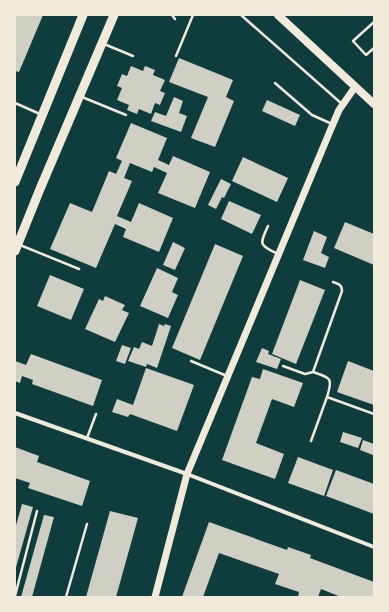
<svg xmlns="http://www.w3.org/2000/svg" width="389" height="612" font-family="'DM Sans',sans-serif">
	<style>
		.building { fill: #cfcfc3 }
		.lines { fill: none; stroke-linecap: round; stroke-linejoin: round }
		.path { stroke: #f1e9da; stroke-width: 2.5 }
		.service { stroke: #f1e9da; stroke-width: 2.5 }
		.minor { stroke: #f1e9da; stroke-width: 4 }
		.tertiary { stroke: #f1e9da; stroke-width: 7 }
		.secondary { stroke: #f1e9da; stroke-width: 8 }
		.primary { stroke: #f1e9da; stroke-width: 9 }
	</style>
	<rect width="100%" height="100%" fill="#0f3d3e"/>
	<path class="building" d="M15 15H43L19 72 15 71Z
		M179 58 233 80 226 97 234 101 215 147 191 138 208 97 169 82Z
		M131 66 143 71 145 66 155 70 153 75 165 80 160 91 165 93 160 105 155 103 151 114 139 109 137 114 127 110 129 105 117 100 122 88 117 86 122 74 127 76Z
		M174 97 183 101 179 113 187 116 181 132 151 121 155 112 166 116Z
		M267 100 300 115 295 126 262 111Z
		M131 123 167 138 158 160 169 165 173 156 210 172 195 208 158 193 167 173 154 167 152 172 130 163 124 178 132 181 117 216 131 222 139 203 173 218 159 252 123 237 126 229 115 224 96 268 50 249 70 203 92 212 109 171 116 174 122 161 116 158Z
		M243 157 288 178 277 202 232 181Z
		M221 179 231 184 224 198 222 197 216 209 208 205Z
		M229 201 261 215 252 234 221 219Z
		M345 222 374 234V265L334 248Z
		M314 231 327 237 321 253 329 257 325 268 303 260Z
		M173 242 185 248 175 270 163 265Z
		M215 244 243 256 200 360 172 348Z
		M157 268 178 278 172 292 178 295 168 318 140 306Z
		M50 275 84 289 71 320 37 306Z
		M300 280 325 290 296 364 272 354Z
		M105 296 125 305 122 310 129 313 115 342 85 329 99 299 103 301Z
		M159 324 164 326 165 324 171 326 157 368 147 364 146 367 128 361 134 347 139 349 142 342 152 346Z
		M122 345 131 348 125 364 116 361Z
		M262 348 269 351 268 354 281 359 277 369 256 362Z
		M31 354 102 380 93 406 32 384 33 380 22 376 20 383 15 381V361L26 365Z
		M348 361 374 371V405L337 392Z
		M146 368 194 385 177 431 130 414 128 417 112 412 117 399 133 405Z
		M263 369 303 383 294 407 272 399 256 443 284 454 275 479 222 460 252 377 260 379Z
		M343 432 362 438 358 448 340 442Z
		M363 440 374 444 373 455 360 450Z
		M15 447 39 456 37 462 90 481 82 506 28 488 30 483 15 478Z
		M298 457 333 470 324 496 288 483Z
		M336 470 374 484V514L326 496Z
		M22 504 33 507 15 571V529Z
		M110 511 138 518 116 597H86Z
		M44 515 54 517 32 597H21Z
		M209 522 287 550 288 547 311 555 310 558 374 582V597H341L321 589 318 597H298L299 592 275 584 279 574 219 553 203 597H182Z"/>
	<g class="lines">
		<path class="path" d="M374 22 353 41 366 55 374 48"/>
		<path class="service" d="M172 15 175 19
			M241 15 342 104
			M104 44 133 56
			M176 56 193 15
			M275 83 312 115 332 124
			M82 97 126 115
			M15 103 40 114
			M268 226C260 244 258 245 278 254
			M20 245 79 269
			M333 282C339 284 342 285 342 291L313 372C331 378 333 378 327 397L374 414
			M191 361 227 376
			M283 366 305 374 313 372
			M87 438 96 414
			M311 441 327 397
			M15 596 37 511
			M66 597 87 524"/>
		<path class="minor" d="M15 413 187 474 374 547"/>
		<path class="tertiary" d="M155 597 187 474 330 131 339 110 355 87"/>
		<path class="secondary" d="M278 15 374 104"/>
		<path class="primary" d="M15 182 83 15
			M15 251 40 189 114 15"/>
	</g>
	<rect width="389" height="612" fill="none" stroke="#f1e9da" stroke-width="32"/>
</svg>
